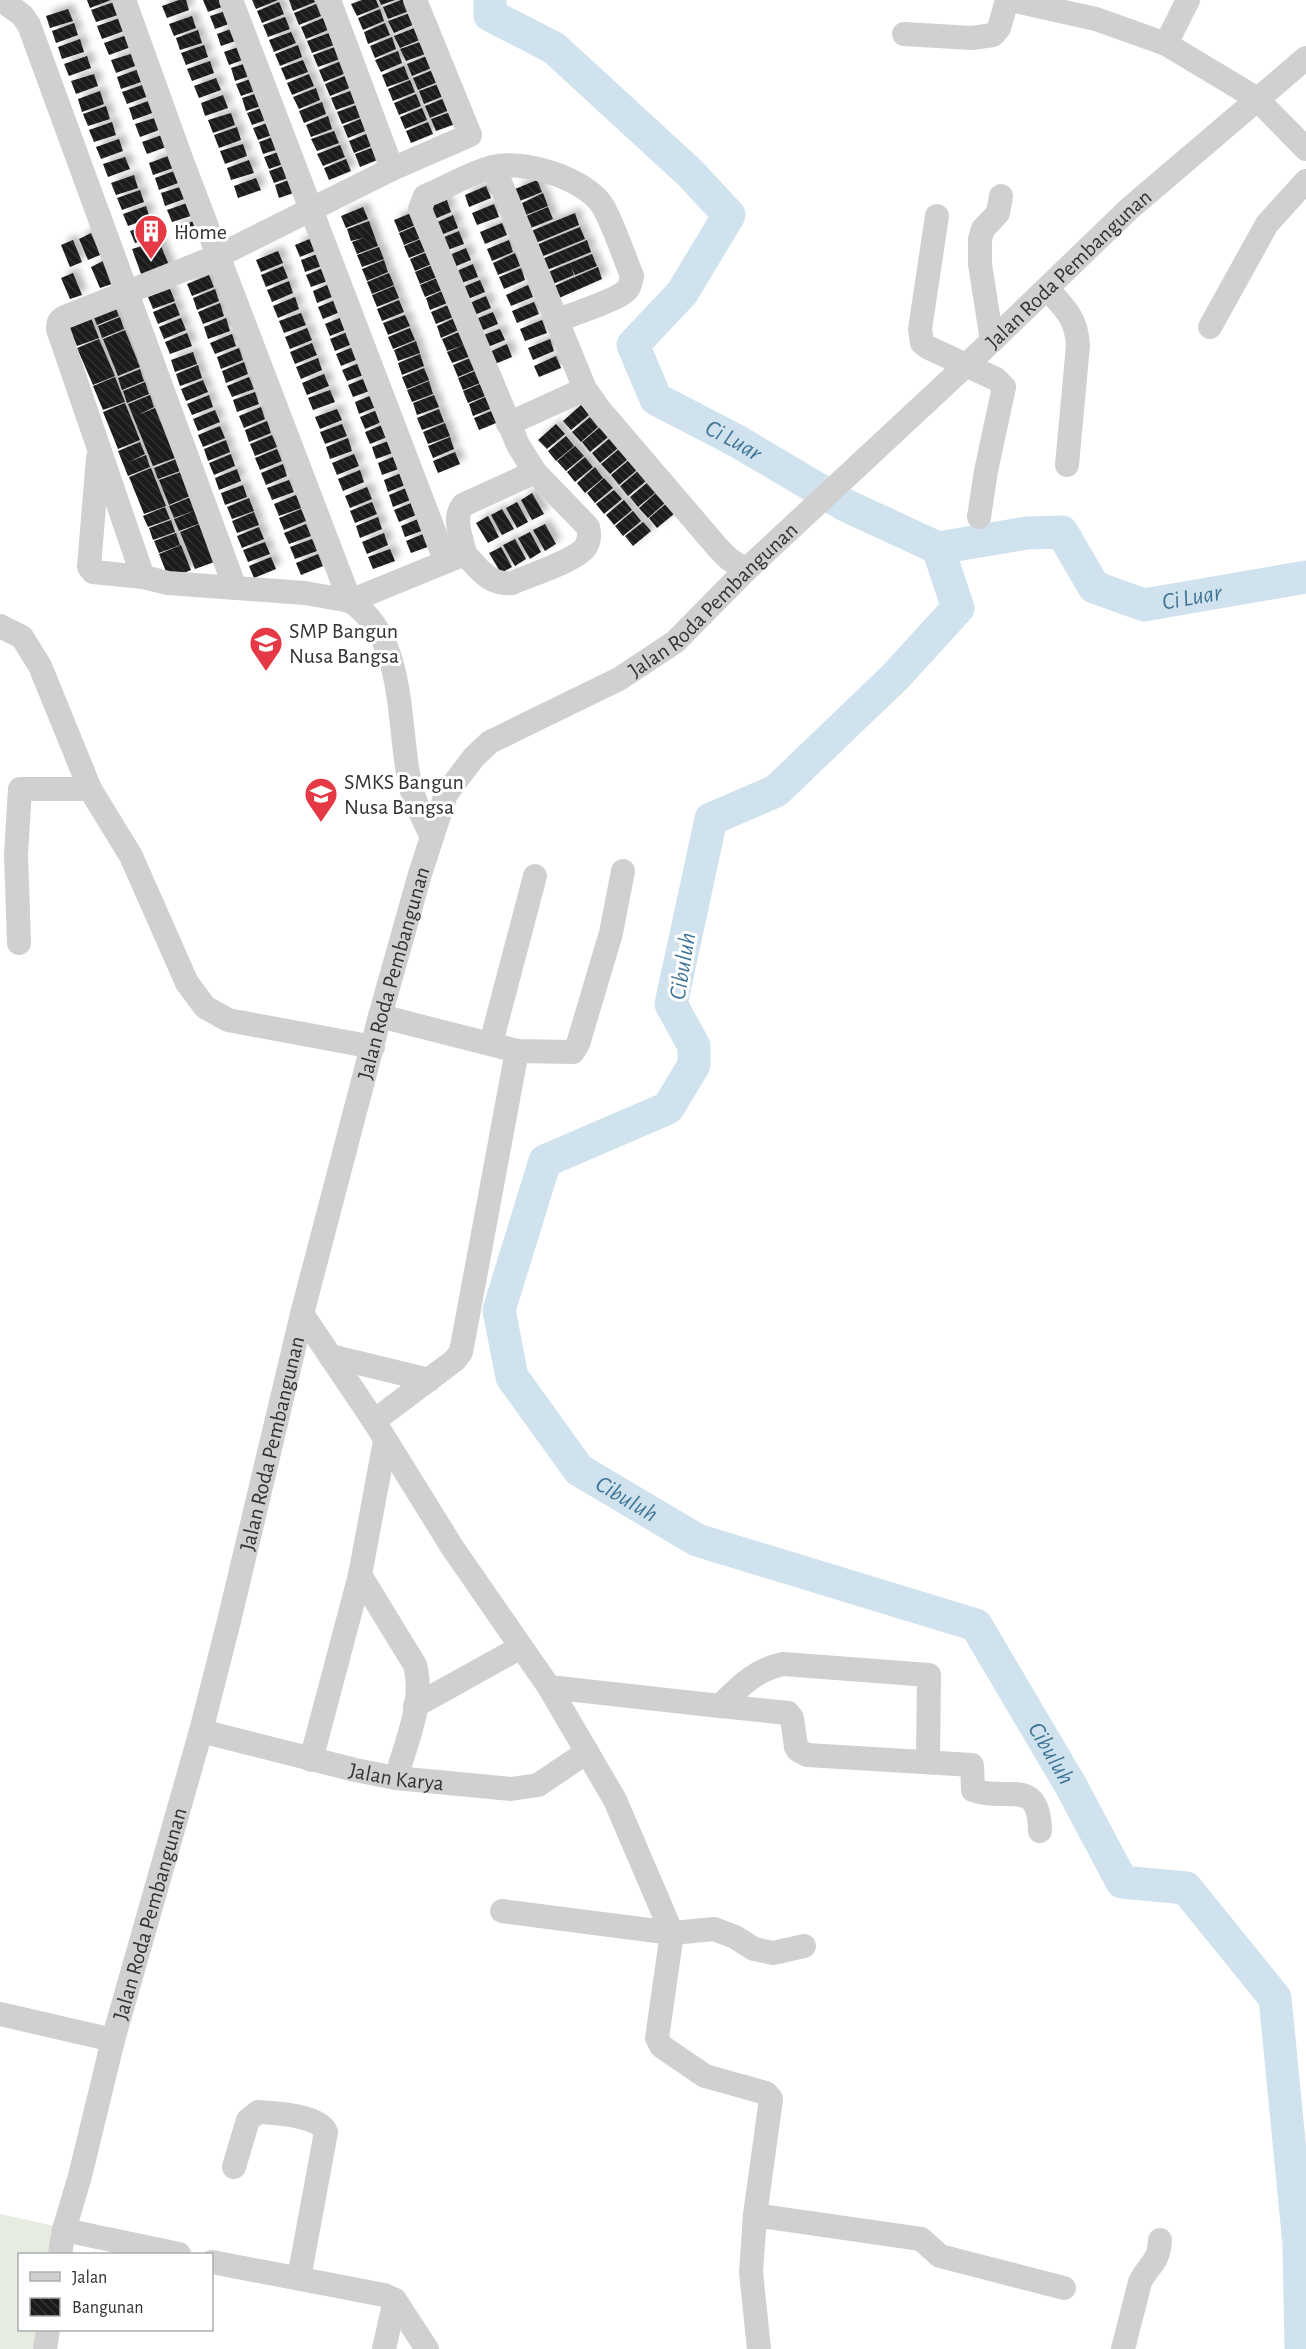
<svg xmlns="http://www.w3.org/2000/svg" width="1306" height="2349" font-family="'Alegreya Sans',sans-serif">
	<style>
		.grass { fill: #e6ecdf }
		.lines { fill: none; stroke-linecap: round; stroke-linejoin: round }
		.river { stroke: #cfe2ee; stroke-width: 33 }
		.building { fill: url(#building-back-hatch); filter: url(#shadow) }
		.minor { stroke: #d0d0d0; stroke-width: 24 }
		.labels { text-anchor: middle; stroke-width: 6; stroke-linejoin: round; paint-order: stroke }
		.poi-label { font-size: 22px; fill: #333; stroke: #fff; text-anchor: start }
		.street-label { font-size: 22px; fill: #333; stroke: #fff }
		.water-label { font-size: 24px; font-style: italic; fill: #3f7597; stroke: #fff }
	</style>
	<defs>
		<pattern id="building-back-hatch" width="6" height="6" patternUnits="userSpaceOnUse" patternTransform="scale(1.5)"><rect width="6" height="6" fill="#1a1a1a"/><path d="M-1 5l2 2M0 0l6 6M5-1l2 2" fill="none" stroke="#333"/></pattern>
		<filter id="shadow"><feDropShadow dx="5.5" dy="-5.5" stdDeviation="3" flood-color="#0004"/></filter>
	</defs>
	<rect width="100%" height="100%" fill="#fff"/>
	<path class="grass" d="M0 2214 59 2227 54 2254H20V2330H42L39 2349H0Z"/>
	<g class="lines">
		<g class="river">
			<path id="s1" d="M490 0V15L554 48 690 173 729 215 682 293 633 345 656 399 737 441 845 505 938 548 1027 533 1062 532 1094 587 1144 605 1306 577"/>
			<path id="s2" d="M938 548 958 608 895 677 776 791 711 819 671 1004 694 1046V1065L668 1108 545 1161 499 1310 512 1377 579 1470 697 1540 976 1625 1071 1786 1122 1882 1186 1888 1275 1998 1299 2244 1301 2349"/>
		</g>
	</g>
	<path class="building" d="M87 0H111L90 8Z
		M179 0H186L189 10 167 18 162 6Z
		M203 0H229L230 4 208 12Z
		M252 0H278L256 9Z
		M289 0H314L315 2 293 11Z
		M362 0H376L379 7 357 16 351 4Z
		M379 0H395L381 5Z
		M401 0H405L409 11 388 19 383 7Z
		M114 2 118 15 96 22 91 10Z
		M279 2 284 14 262 23 257 11Z
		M316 4 321 16 299 25 294 13Z
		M68 9 73 21 50 28 46 16Z
		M232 9 237 21 215 29 210 16Z
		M380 9 384 21 363 30 358 18Z
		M410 13 415 24 394 33 388 21Z
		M192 16 196 28 174 36 169 24Z
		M285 17 290 29 268 37 263 25Z
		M120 18 124 31 102 39 97 26Z
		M323 18 328 30 306 39 301 27Z
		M74 23 78 35 56 43 52 31Z
		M385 23 390 35 368 44 364 32Z
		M239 26 244 38 221 46 217 34Z
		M417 27 422 39 400 48 394 36Z
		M198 30 202 43 180 50 176 38Z
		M291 32 296 43 274 52 269 40Z
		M329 33 334 45 312 53 307 41Z
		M127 35 131 47 109 55 104 43Z
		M392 37 396 49 375 58 370 46Z
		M80 39 84 52 62 59 58 47Z
		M423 41 428 53 406 61 400 49Z
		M247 44 251 57 229 65 224 52Z
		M204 45 208 57 186 65 181 53Z
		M298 45 302 57 280 66 275 54Z
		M335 47 340 59 318 67 313 55Z
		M398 51 402 63 381 72 375 60Z
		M134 53 138 65 116 73 111 60Z
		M429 55 434 67 412 76 407 64Z
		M87 56 91 68 69 76 64 64Z
		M303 60 308 72 286 80 281 68Z
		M210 61 214 73 192 81 187 69Z
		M253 61 258 73 235 81 231 68Z
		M341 61 346 73 324 82 319 70Z
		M404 66 409 79 387 87 382 75Z
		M139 69 144 81 121 89 117 77Z
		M435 69 440 81 418 90 413 78Z
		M94 74 98 86 76 94 71 81Z
		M309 74 314 86 292 95 287 83Z
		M347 75 352 87 330 96 325 84Z
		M259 76 263 88 241 96 236 84Z
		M216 78 221 90 199 98 194 86Z
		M410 80 415 92 393 101 388 89Z
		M441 83 446 95 424 104 419 91Z
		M145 84 149 96 127 104 122 92Z
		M316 88 320 100 299 109 293 97Z
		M353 90 358 102 336 110 331 98Z
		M100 91 104 104 82 112 78 99Z
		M264 91 269 103 246 111 242 98Z
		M416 94 421 106 399 115 394 103Z
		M223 95 228 108 205 116 201 103Z
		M447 97 452 109 430 118 425 106Z
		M151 100 155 112 133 120 129 108Z
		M322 102 326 114 304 123 299 111Z
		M359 104 364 116 342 124 337 112Z
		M270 105 274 117 252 125 247 113Z
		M106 106 110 119 88 126 83 114Z
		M422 108 427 120 405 129 400 117Z
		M453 111 458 123 436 131 431 119Z
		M231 113 235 125 213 133 208 120Z
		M328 116 332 129 311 137 306 125Z
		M158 117 162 129 140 137 135 124Z
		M365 117 370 129 348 138 343 126Z
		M276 120 280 132 258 140 253 128Z
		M112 122 116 135 94 142 89 130Z
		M428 122 433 134 411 143 406 131Z
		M237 127 241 140 219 148 214 135Z
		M334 131 339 143 317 151 311 139Z
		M371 132 376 144 354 153 349 141Z
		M165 134 169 146 147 154 142 142Z
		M281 134 285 147 263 154 259 142Z
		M119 139 123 151 101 159 96 147Z
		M243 144 247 156 225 164 220 151Z
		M340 145 345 157 323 166 317 154Z
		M377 146 382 158 360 167 355 154Z
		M287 149 291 161 269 169 264 157Z
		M171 155 176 167 153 175 149 163Z
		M125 157 130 169 108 177 103 164Z
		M346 159 351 171 329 180 324 168Z
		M249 160 254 173 231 180 227 168Z
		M292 163 296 175 274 183 269 171Z
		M177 170 181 182 159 190 155 178Z
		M134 175 138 188 116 195 111 183Z
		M297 177 302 190 279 198 275 185Z
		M256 178 261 190 238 198 234 186Z
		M537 180 542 192 520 201 515 189Z
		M183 186 187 198 165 206 161 193Z
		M486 186 491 198 469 207 465 195Z
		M140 190 144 202 122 210 117 198Z
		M543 193 548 206 526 215 522 203Z
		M447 200 451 212 430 221 425 209Z
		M190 202 194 215 172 222 167 210Z
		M494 204 499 217 477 225 472 213Z
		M146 206 150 218 128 226 123 214Z
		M363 207 368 219 346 228 341 216Z
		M548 207 553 219 531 228 526 216Z
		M416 211 420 223 399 232 394 220Z
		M575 213 579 225 536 243 531 231Z
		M453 215 458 228 436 237 431 225Z
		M197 220 201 232 179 240 174 228Z
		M369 221 378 246 357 254 352 242 363 238 351 241 347 229Z
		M152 223 157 235 135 243 130 231Z
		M502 223 507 235 485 244 480 232Z
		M421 224 426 236 404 245 399 233Z
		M580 227 585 239 541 257 536 245Z
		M459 231 464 244 442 252 437 240Z
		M91 233 100 255 88 260 79 239Z
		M317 236 322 248 300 257 295 245Z
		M426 237 431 249 409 258 404 246Z
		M73 240 82 262 70 267 61 245Z
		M509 240 513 252 492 261 487 249Z
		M587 240 591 252 547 270 542 259Z
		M159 241 171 270 144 282 132 249Z
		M379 247 384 259 362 267 357 255Z
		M466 248 471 260 449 269 445 257Z
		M432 250 436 262 415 271 410 259Z
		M278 251 283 263 261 272 256 260Z
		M323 252 327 264 305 272 301 260Z
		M515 253 520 266 498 275 493 263Z
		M592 254 597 266 575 275 571 267 574 275 553 284 548 272Z
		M384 260 388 272 367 281 362 269Z
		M103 261 112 284 100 288 91 267Z
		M437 263 442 275 420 284 415 272Z
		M473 264 478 277 456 285 452 273Z
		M283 266 288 278 266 287 261 275Z
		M328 266 333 279 311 287 306 275Z
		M598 267 602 279 559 298 554 286Z
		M521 268 525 280 504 289 499 277Z
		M73 273 82 295 70 299 61 278Z
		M389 273 394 285 372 294 367 282Z
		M209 275 214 287 192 296 187 284Z
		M442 276 447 288 425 297 420 285Z
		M480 280 485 292 463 301 458 289Z
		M289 281 293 293 272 302 267 290Z
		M334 282 339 294 317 303 313 291Z
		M528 285 533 297 511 306 506 295Z
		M394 286 399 298 377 307 372 295Z
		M170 289 175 301 153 309 148 297Z
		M215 289 219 301 197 310 193 298Z
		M447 289 452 301 430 310 426 298Z
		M486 296 491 308 470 317 465 305Z
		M295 297 299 309 278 318 273 306Z
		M340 298 345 310 323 319 318 307Z
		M399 300 404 312 382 321 377 309Z
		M534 302 539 314 517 323 512 311Z
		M175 303 180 315 158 324 153 312Z
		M220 303 224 316 203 324 198 312Z
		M453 303 458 315 436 324 431 312Z
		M114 304 119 316 97 325 92 313Z
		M493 312 498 324 476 333 471 321Z
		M89 313 99 338 77 346 67 322Z
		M301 313 306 325 284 333 279 321Z
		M347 315 352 327 330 336 325 324Z
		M405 315 410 326 388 335 383 323Z
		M459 316 463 328 441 338 437 326Z
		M120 317 124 329 102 338 98 326Z
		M181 318 186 330 164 339 159 327Z
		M226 318 230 331 208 339 204 327Z
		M542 320 547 333 525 341 520 329Z
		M307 328 312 340 290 349 285 337Z
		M410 328 415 340 393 349 388 337Z
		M500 329 505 340 483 349 478 337Z
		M125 330 140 367 118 376 103 339Z
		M352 330 357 342 335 351 330 339Z
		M464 330 474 355 452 363 447 352 464 345 447 351 442 339Z
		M187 333 192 346 170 354 165 342Z
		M232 334 236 346 215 354 210 343Z
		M99 339 115 376 93 385 77 348Z
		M550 339 554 351 533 360 528 348Z
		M416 341 420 353 398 361 394 350Z
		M312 343 317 355 295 364 290 352Z
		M507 344 512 357 490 366 485 354Z
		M358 345 363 357 341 366 336 354Z
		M239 348 243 360 221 369 217 357Z
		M193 352 197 364 175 372 171 360Z
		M420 354 424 366 402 375 398 363Z
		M475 356 479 368 458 377 453 365Z
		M556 356 561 368 539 377 534 366Z
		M318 358 322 370 301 379 296 367Z
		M364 361 369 373 347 381 342 370Z
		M244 362 248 374 226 383 222 371Z
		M198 365 202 378 180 386 176 374Z
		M424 368 429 380 407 389 402 377Z
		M140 369 144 381 122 390 118 378Z
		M480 369 485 381 463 390 458 378Z
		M324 374 329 386 307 395 302 383Z
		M370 376 375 389 353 397 348 385Z
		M115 377 125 402 103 410 93 386Z
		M249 377 254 389 232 397 227 386Z
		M203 380 208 392 186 401 181 389Z
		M429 381 433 394 412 402 407 390Z
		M145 382 149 394 127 403 123 391Z
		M485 382 490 394 468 403 463 391Z
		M330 390 335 402 313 410 308 398Z
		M255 392 259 404 237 412 233 400Z
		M377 393 381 405 359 414 355 402Z
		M150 395 154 407 138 415 155 408 175 458 153 466 128 404Z
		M209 395 213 407 192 415 187 404Z
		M434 395 439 407 417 415 413 403Z
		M490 395 495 407 473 416 469 404Z
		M125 403 140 440 118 449 103 412Z
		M581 405 589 415 571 430 563 421Z
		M261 407 265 419 244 428 239 416Z
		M382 408 386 420 365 429 360 417Z
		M337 409 342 420 320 429 315 417Z
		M439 409 444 422 422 430 417 418Z
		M496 409 501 421 479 430 474 418Z
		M215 410 220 422 198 431 193 419Z
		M590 417 598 427 581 442 572 432Z
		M267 421 271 433 249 442 245 430Z
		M387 423 392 435 370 444 365 432Z
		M445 423 450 436 428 444 423 432Z
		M342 424 347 436 325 444 320 432Z
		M556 424 565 434 547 449 538 440Z
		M220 426 225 438 203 447 198 435Z
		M600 427 608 437 590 452 582 442Z
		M272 435 277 447 255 456 250 444Z
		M566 436 574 446 556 461 548 451Z
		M450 437 454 449 433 458 428 446Z
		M348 438 352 451 330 459 326 447Z
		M610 438 618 448 600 463 592 453Z
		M394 439 398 451 376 459 372 447Z
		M226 440 230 452 208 461 204 449Z
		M140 442 145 454 129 462 146 455 150 467 128 476 118 451Z
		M575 446 584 456 566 471 557 461Z
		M277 449 282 461 260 470 255 458Z
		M619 449 628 459 610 474 601 464Z
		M455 452 460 464 438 473 433 461Z
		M231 454 235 466 214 475 209 463Z
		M354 454 359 466 337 475 332 463Z
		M400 454 404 467 382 475 378 463Z
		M585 457 593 467 575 482 567 472Z
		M176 459 180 471 158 479 154 468Z
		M629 460 637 470 619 485 611 475Z
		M283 464 287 476 266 485 261 473Z
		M595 467 603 478 585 493 577 483Z
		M151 468 166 506 144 514 129 477Z
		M237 469 241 481 219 490 215 478Z
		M360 470 364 482 343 491 338 479Z
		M406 471 410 483 388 492 384 480Z
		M638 471 646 481 628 496 620 486Z
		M181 472 190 496 169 505 159 480Z
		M604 478 613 488 595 503 587 493Z
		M289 480 294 492 272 500 267 488Z
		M648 482 656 492 638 507 630 497Z
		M243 485 247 497 225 505 221 493Z
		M411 486 415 498 393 507 389 495Z
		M367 487 372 499 350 508 345 496Z
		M614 490 622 499 604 514 596 504Z
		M657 492 666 502 648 518 639 508Z
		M532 493 544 514 532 520 521 500Z
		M296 495 301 508 279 516 274 504Z
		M191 497 196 510 174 518 169 506Z
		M249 498 254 511 232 519 227 507Z
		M624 500 632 510 614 525 606 515Z
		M416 501 421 513 399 522 394 510Z
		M372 502 377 514 355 523 350 511Z
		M517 502 528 522 517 528 506 508Z
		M667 503 675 513 657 528 649 518Z
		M165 507 170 519 148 527 143 516Z
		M301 509 306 521 284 530 279 518Z
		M502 509 514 529 502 535 491 515Z
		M196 510 201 523 179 531 174 519Z
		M633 511 641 521 623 536 615 526Z
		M254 512 259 525 237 533 232 521Z
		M488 516 499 537 488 543 476 523Z
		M378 517 382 529 360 538 356 526Z
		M423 517 427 529 405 537 401 526Z
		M171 520 175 532 153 540 149 528Z
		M643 522 651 531 633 546 625 536Z
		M202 523 217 561 195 569 180 532Z
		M306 524 311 536 289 544 284 533Z
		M545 524 556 544 545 551 533 530Z
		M259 527 264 539 242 548 237 536Z
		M428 532 433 545 411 553 406 541Z
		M530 532 541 552 530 559 518 538Z
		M176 533 180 545 159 553 154 541Z
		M384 533 388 545 367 554 362 542Z
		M312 539 317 551 295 559 290 547Z
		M515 539 526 559 515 566 503 545Z
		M265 542 270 554 248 562 243 550Z
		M181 545 191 570 169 579 159 554Z
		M501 547 512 567 501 573 489 553Z
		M390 549 395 561 373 569 368 557Z
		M318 554 323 566 301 575 296 563Z
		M271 557 276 569 254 578 249 566Z"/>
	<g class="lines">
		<g class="minor">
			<path d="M1 0 22 15 29 25 235 588"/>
			<path d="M124 0 182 161 350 601C407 638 397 725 410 784 414 802 423 818 431 835"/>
			<path d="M231 0 445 560"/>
			<path d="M329 0 392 169"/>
			<path d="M415 0 470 135 392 169 218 256 65 317C59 320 58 322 58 329L143 577 168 583 305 593 350 601 465 554C479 569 489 585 512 583 530 575 572 562 584 549 590 542 590 535 588 527L535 472 518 445 420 209 425 196C447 187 470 173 492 167 524 159 588 179 604 208 615 229 623 254 632 276 631 281 630 287 627 290 616 301 572 314 556 321"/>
			<path d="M1010 0 1096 19 1166 44 1256 98 1306 149"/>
			<path d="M904 34 972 38 993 35 999 28 1007 0"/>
			<path d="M1166 44 1188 0"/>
			<path d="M494 167 585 389 600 410 718 548 729 559 746 570"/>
			<path d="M937 216 920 329 922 343 927 347 996 379 1004 387 986 471 979 517"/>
			<path d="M1047 288C1065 309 1076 317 1078 345L1067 465"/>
			<path d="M1210 327 1267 224 1306 181"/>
			<path d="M992 341 980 264V239L983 229 998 213 1001 196"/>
			<path d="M508 424 585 389"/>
			<path d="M98 458 89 567 93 572 143 577"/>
			<path d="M465 554C462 538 452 518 463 505L535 472"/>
			<path d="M0 626 22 637 40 666 90 789 131 856 187 983 205 1007 228 1020 373 1047"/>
			<path d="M19 943 16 855 20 789H90"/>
			<path d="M380 1016 517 1051 573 1052 578 1044 611 933 623 871"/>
			<path d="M491 1043 535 876"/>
			<path d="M302 1314 374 1421 452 1547 549 1687 615 1800 672 1933 502 1911"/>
			<path d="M330 1356 429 1380"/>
			<path d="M374 1421 455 1360 461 1352 517 1051"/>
			<path d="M360 1575 415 1665C425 1701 406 1743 396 1778"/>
			<path d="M549 1687 720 1706C739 1687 755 1670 783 1664L929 1675 928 1762"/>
			<path d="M415 1706 521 1647"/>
			<path d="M720 1706 788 1713 792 1718 796 1747 798 1750 807 1755 972 1765 973 1790C1007 1803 1039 1775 1040 1831"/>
			<path id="s3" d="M201 1731 355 1770 396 1778 511 1789 538 1785 587 1752"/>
			<path d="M311 1760 360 1575 385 1441"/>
			<path d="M0 2014 113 2040"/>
			<path d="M234 2167 248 2120 258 2112C274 2113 320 2115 326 2132L299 2278"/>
			<path d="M755 2215 921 2239 940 2256 1064 2288"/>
			<path d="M64 2230 179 2254"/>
			<path id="s4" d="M60 2254 64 2230 80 2176 113 2040 201 1731 229 1621 302 1314 380 1016 420 874 446 794 474 757 490 742 619 679 675 642 746 570 992 341 1129 209 1306 58"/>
			<path d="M212 2262 384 2295 395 2300 427 2349"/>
			<path d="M45 2349 48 2330"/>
			<path d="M384 2349 395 2300"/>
			<path d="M759 2349 751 2272 755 2215 771 2099 766 2093 705 2076 661 2046 657 2038 672 1933 714 1929 735 1937 754 1949 773 1953 804 1946"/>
			<path d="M1123 2349 1140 2282C1149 2264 1159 2263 1160 2240"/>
		</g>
	</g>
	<defs>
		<symbol id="building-pin" viewBox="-11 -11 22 30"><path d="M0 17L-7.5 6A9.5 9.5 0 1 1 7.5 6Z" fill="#e63946" stroke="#fff"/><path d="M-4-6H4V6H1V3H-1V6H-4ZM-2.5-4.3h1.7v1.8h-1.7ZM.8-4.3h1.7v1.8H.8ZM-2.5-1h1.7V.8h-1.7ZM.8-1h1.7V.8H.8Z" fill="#fff"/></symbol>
		<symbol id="school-pin" viewBox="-11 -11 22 30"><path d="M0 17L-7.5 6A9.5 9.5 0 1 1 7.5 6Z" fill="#e63946" stroke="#fff"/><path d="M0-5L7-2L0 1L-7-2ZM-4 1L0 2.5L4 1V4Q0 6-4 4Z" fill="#fff"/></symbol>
	</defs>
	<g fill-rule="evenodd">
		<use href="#building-pin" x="132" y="212" width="38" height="52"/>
		<use href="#school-pin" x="247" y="624" width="38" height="52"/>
		<use href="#school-pin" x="302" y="775" width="38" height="52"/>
	</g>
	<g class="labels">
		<g class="poi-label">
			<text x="174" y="239">Home</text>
			<text x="289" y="638">SMP Bangun<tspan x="289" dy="25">Nusa Bangsa</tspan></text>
			<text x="344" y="789">SMKS Bangun<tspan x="344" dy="25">Nusa Bangsa</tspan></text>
		</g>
		<g class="street-label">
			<text dy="8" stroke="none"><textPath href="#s4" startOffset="2332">Jalan Roda Pembangunan</textPath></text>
			<text dy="8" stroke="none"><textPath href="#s4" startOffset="1846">Jalan Roda Pembangunan</textPath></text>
			<text dy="8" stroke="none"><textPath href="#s4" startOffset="1324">Jalan Roda Pembangunan</textPath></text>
			<text dy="8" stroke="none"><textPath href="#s4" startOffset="838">Jalan Roda Pembangunan</textPath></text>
			<text dy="8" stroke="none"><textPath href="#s3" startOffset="201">Jalan Karya</textPath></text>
			<text dy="8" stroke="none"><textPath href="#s4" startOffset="352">Jalan Roda Pembangunan</textPath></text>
		</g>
		<g class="water-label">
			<text dy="8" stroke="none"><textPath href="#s1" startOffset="638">Ci Luar</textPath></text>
			<text dy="8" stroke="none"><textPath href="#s1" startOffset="1160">Ci Luar</textPath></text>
			<text transform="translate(682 966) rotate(-81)" y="8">Cibuluh</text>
			<text dy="8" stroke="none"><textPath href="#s2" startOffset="1227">Cibuluh</textPath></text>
			<text dy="8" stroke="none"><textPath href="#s2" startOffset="1749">Cibuluh</textPath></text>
		</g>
	</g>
	<rect x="18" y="2253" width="195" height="78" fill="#ffffff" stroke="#adadad" stroke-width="1.5"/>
	<rect x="30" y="2272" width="30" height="9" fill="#d0d0d0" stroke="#adadad" stroke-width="1.5"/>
	<text x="72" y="2283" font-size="18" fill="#333333">Jalan</text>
	<rect x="30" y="2298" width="30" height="18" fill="url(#building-back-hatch)" stroke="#adadad" stroke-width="1.5"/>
	<text x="72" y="2313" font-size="18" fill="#333333">Bangunan</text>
</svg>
